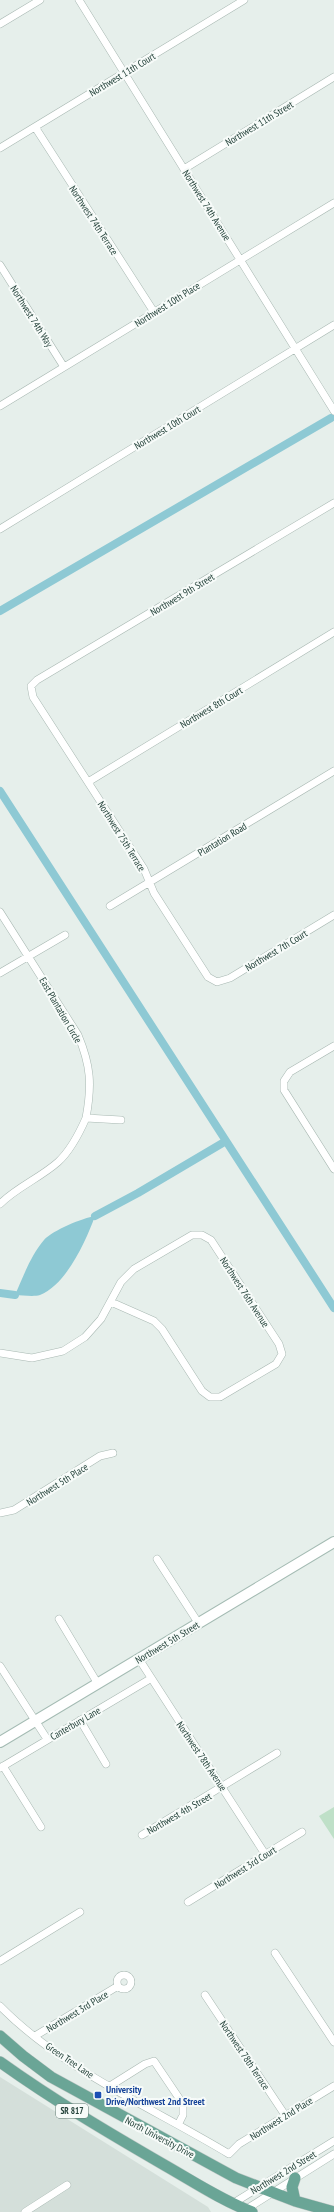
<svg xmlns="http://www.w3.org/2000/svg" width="334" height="2212" font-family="'PT Sans Narrow',sans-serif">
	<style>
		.built { fill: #d4dfda }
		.green { fill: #bfe0c8 }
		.water { fill: #8ec9d4 }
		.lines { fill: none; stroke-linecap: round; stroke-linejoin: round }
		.canal { stroke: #8ec9d4; stroke-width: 8 }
		.street-casing { stroke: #a8b8b2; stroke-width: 8 }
		.secondary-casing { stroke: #a4bbb3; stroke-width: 12 }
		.primary-casing { stroke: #c2cac8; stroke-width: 12 }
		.street { stroke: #fff; stroke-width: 7 }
		.secondary { stroke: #fff; stroke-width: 10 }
		.primary { stroke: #6aa596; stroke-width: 11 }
		.transit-dot { fill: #1a4fb4; stroke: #f7fbf9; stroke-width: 1.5 }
		.labels { text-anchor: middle; stroke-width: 4; stroke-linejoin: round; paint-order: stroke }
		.shield { fill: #f7fbf9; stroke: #637a73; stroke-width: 1 }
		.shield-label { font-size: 9px; font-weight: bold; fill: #24423a }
		.street-label { font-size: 10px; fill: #24423a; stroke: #f7fbf9 }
		.transit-label { font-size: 10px; font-weight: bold; fill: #164399; stroke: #f7fbf9; text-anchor: start }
	</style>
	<rect width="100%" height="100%" fill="#e6efeb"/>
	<path class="built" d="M0 2077 208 2207 211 2212H0Z"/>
	<path class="green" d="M334 1807V1839L319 1816Z"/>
	<path class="water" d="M95 1216C86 1241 66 1285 40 1295 33 1297 22 1295 15 1295 23 1277 31 1255 44 1240 53 1230 83 1218 95 1216Z"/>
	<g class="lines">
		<path class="canal" d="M0 611 331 418
			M0 791 334 1308
			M95 1216 138 1193 226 1141
			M0 1293 15 1295"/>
		<defs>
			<path id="street" d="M79 0 334 411
				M0 24 40 0
				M35 127 154 312
				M0 148 244 0
				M184 169 334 77
				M0 265 64 367
				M0 406 334 203
				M334 503 37 680 31 686 33 697 144 869 154 893 208 977 217 982 230 978 334 915
				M0 529 334 325
				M88 782 334 632
				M110 906 334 771
				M0 912 78 1035C91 1066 92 1085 86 1118L121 1120
				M0 973 65 935
				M334 1046 290 1072 284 1081V1090L334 1169
				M0 1204C17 1187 40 1178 58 1162 71 1150 79 1134 86 1118
				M0 1353 32 1358 63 1351 85 1337 101 1319 121 1282 134 1269 192 1235H202L211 1240 279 1344 282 1354 276 1364 220 1397H210L202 1391 162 1329 154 1321 111 1302
				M0 1513 14 1510 100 1456 113 1453
				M157 1559 199 1624
				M59 1619 98 1684
				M139 1659 265 1854
				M0 1666 47 1739
				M80 1720 106 1764
				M3 1766 41 1827
				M0 1768 150 1679
				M142 1835 277 1753
				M188 1902 302 1832
				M275 1953 334 2042
				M0 1961 80 1912
				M117 1982a7 7 0 1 1 14 0a7 7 0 1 1-14 0Z
				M205 1995 285 2115
				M0 2006C63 2070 153 2108 229 2154L239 2144 334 2086
				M35 2036 118 1986
				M110 2086 145 2064 154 2061 183 2104V2115L179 2123
				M232 2204 334 2141
				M245 2210 334 2154
				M25 2212 67 2185"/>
			<path id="secondary" d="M0 1742 334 1542"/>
			<path id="primary" d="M0 2036 23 2056 51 2077 236 2178 295 2201 334 2212
				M0 2062C53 2100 109 2133 166 2166 194 2182 221 2200 252 2212
				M295 2178 292 2187 295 2201"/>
		</defs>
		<use href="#street" class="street-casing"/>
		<use href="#secondary" class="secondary-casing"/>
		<use href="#primary" class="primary-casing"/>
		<use href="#street" class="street"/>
		<use href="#secondary" class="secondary"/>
		<use href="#primary" class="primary"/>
	</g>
	<rect class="transit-dot" x="94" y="2091" width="8" height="8" rx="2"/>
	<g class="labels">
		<rect class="shield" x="56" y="2104" width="32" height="14" rx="3"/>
		<g class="shield-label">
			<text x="72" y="2114">SR 817</text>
		</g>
		<g class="street-label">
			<text transform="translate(122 74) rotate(-31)" y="4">Northwest 11th Court</text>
			<text transform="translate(259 123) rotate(-31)" y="4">Northwest 11th Street</text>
			<text transform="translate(207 205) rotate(58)" y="4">Northwest 74th Avenue</text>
			<text transform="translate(94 220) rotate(57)" y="4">Northwest 74th Terrace</text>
			<text transform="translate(167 304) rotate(-32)" y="4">Northwest 10th Place</text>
			<text transform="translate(32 316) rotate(58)" y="4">Northwest 74th Way</text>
			<text transform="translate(167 427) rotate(-31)" y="4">Northwest 10th Court</text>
			<text transform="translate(182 594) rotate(-31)" y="4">Northwest 9th Street</text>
			<text transform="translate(211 707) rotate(-31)" y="4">Northwest 8th Court</text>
			<text transform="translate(122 836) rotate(58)" y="4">Northwest 75th Terrace</text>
			<text transform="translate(222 839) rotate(-31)" y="4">Plantation Road</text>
			<text transform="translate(276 950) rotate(-31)" y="4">Northwest 7th Court</text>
			<text transform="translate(61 1010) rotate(60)" y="4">East Plantation Circle</text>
			<text transform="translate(245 1292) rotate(57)" y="4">Northwest 76th Avenue</text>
			<text transform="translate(57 1484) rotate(-32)" y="4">Northwest 5th Place</text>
			<text transform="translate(167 1642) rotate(-31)" y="4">Northwest 5th Street</text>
			<text transform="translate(75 1723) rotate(-30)" y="4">Canterbury Lane</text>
			<text transform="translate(202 1756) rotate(56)" y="4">Northwest 78th Avenue</text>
			<text transform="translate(179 1813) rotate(-30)" y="4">Northwest 4th Street</text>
			<text transform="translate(245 1867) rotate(-32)" y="4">Northwest 3rd Court</text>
			<text transform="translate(77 2011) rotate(-31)" y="4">Northwest 3rd Place</text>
			<text transform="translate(245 2055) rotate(56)" y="4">Northwest 78th Terrace</text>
			<text transform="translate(70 2060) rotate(34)" y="4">Green Tree Lane</text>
			<text transform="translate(281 2118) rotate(-32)" y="4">Northwest 2nd Place</text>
			<text transform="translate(160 2137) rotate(28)" y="4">North University Drive</text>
			<text transform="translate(283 2172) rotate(-31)" y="4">Northwest 2nd Street</text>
		</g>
		<g class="transit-label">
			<text x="106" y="2093">University<tspan x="106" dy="12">Drive/Northwest 2nd Street</tspan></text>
		</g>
	</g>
</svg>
